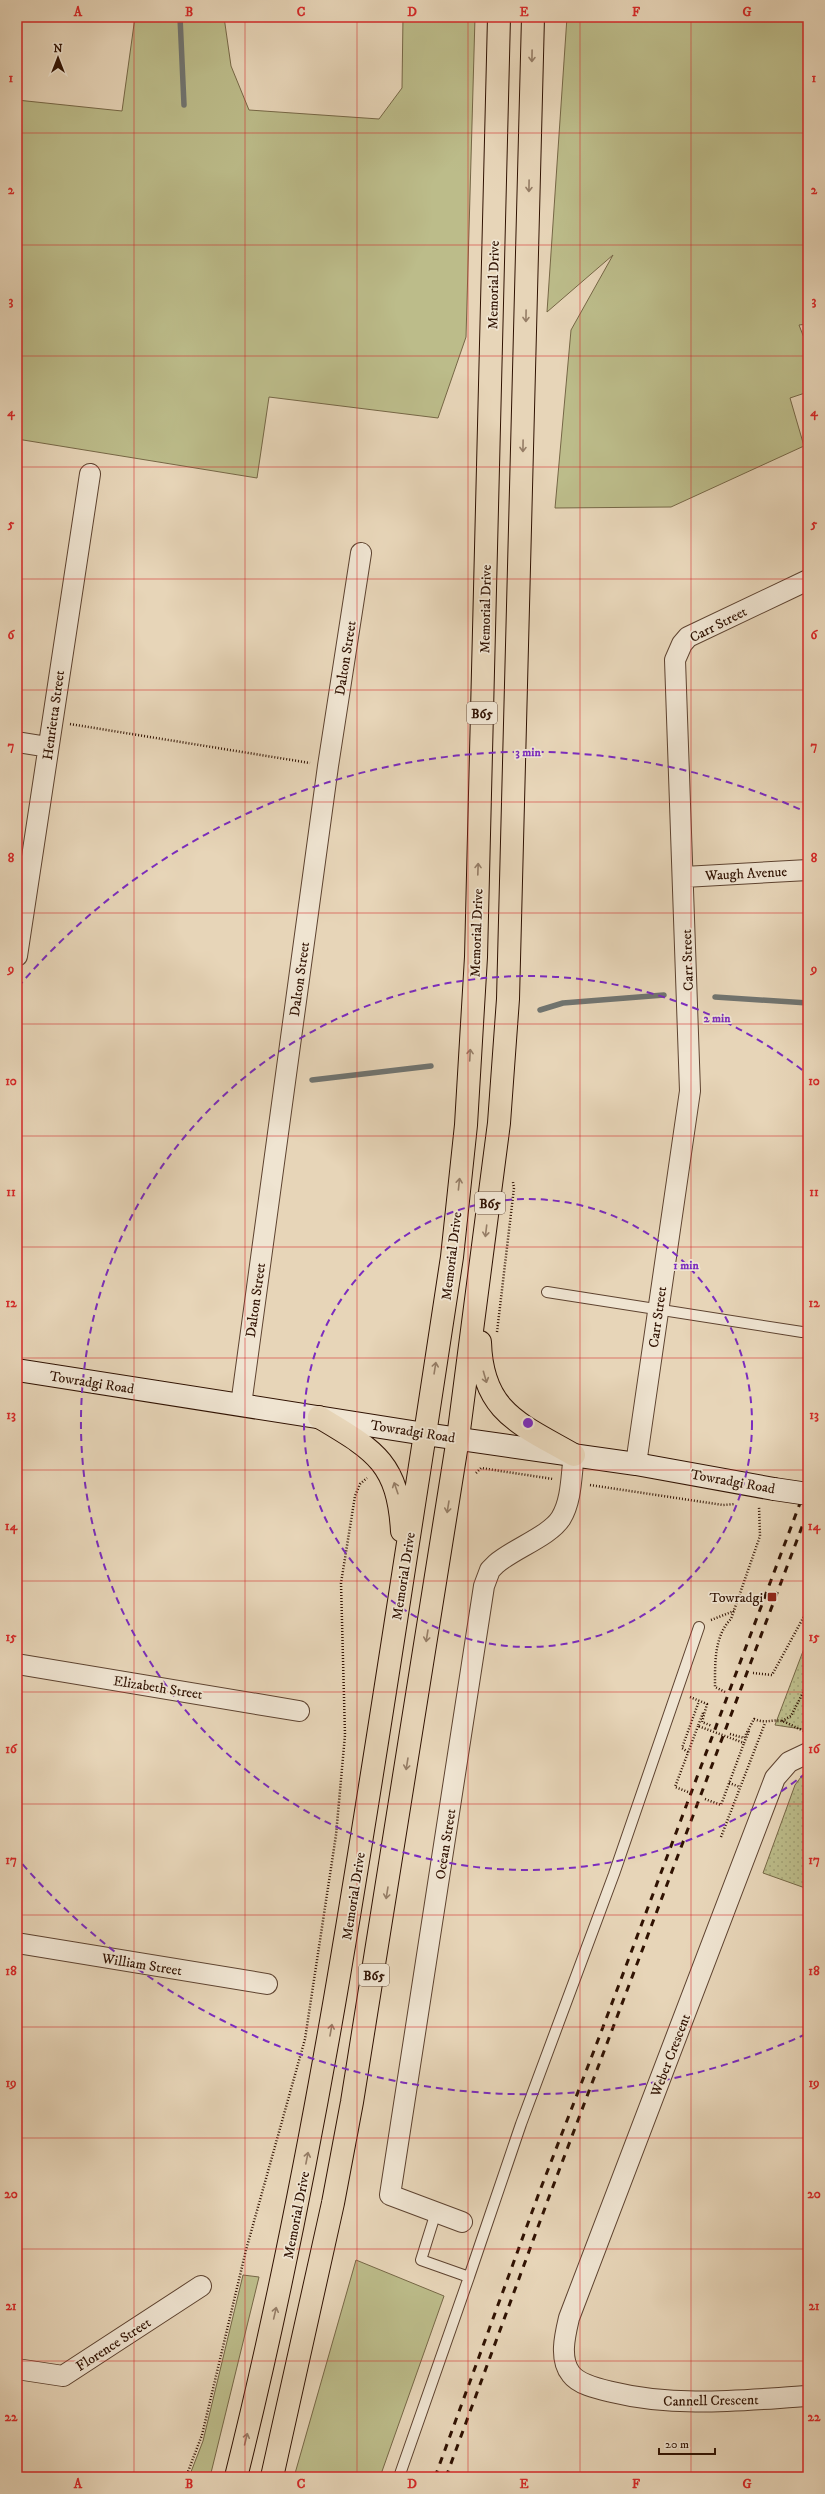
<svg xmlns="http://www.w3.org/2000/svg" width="825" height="2494" font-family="'IM FELL DW Pica',serif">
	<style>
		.grass { fill: #bcbc8a; stroke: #766746 }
		.park { fill: url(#park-dots); stroke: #766746 }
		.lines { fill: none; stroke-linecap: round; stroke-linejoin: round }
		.stream { stroke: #707470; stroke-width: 5.5 }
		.lane-casing { stroke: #5e4330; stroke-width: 12 }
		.street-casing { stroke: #5e4330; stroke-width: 22 }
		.secondary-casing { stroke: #301202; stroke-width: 24 }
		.primary-casing { stroke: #301202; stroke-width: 24 }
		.highway-casing { stroke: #301202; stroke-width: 24 }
		.path { stroke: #301202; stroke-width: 2.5; stroke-dasharray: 1 2; stroke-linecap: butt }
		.lane { stroke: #efe4d1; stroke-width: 10 }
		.street { stroke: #efe4d1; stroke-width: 20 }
		.secondary { stroke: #efe4d1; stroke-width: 22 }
		.primary { stroke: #e7d5b8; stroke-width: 22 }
		.highway { stroke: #e7d5b8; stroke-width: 22 }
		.rail { stroke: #301202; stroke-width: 3; stroke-dasharray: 7 7; stroke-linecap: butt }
		.secondary-bridge-casing { stroke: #301202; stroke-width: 24; stroke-linecap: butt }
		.path-bridge { stroke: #301202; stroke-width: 2.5; stroke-dasharray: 1 2; stroke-linecap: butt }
		.secondary-bridge { stroke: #efe4d1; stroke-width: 22 }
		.oneway { stroke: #957d66 }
		.grid { fill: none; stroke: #d62828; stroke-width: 1; stroke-opacity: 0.55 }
		.ring { fill: none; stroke: #7b2cbf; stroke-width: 2; stroke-dasharray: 7 5 }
		.poi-dot { fill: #8f2418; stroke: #efe4d1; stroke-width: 1.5 }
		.labels { text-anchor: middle; stroke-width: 3.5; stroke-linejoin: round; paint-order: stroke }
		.shield { fill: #efe4d1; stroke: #695140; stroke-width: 1 }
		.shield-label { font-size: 13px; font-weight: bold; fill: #301202 }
		.street-label { font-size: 14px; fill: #301202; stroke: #efe4d1 }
		.poi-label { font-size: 14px; fill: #301202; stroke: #efe4d1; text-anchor: end }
		.centre { fill: #7b2cbf; stroke: #efe4d1; stroke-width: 2 }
		.ring-label { font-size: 12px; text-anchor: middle; font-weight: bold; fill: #7b2cbf; stroke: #efe4d1; stroke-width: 3.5; stroke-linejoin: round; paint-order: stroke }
		.neatline { fill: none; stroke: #d62828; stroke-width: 1.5 }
		.grid-label { font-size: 13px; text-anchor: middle; font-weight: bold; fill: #d62828 }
	</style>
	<defs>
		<pattern id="park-dots" width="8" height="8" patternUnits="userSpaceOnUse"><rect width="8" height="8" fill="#bcbc8a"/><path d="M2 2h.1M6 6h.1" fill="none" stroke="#a2a175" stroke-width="1.8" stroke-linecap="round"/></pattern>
	</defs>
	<rect width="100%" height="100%" fill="#e7d5b8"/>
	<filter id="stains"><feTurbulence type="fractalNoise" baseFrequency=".005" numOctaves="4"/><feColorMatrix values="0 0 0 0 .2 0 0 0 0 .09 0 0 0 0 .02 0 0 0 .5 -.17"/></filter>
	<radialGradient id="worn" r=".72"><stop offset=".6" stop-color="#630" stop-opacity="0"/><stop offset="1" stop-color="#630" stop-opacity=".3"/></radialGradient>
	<path class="grass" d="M135 17H224L231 66 249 110 379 119 402 88 403 17H475L466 337 438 418 269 397 257 478 17 439V100L122 111Z
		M567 17H808V324L799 325 808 348V392L790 398 804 446 671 507 555 508 571 330 613 255 547 312Z
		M356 2260 444 2296 380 2477H294Z
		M243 2275 259 2277 210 2477H189L203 2441Z"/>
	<path class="park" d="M808 1638V1730L775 1725Z
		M808 1773V1889L763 1873 795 1785 801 1777Z"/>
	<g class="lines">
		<path class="stream" d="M180 17 184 105
			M715 997 808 1003
			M540 1010 563 1003 664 995
			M312 1080 431 1066"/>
		<defs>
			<path id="lane" d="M547 1292 802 1332
				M469 2277 521 2124 614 1874 699 1627
				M399 2477 469 2277 421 2260 436 2212"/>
			<path id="street" d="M17 742 48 747
				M684 877 808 870
				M17 956 90 474
				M241 1405 328 766 361 553
				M636 1464 690 1091 675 660 682 644 688 637 808 580
				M17 1664 299 1711
				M808 1753 789 1762 775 1778 569 2318C565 2335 559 2359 571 2374 579 2385 599 2389 612 2392 677 2408 742 2400 808 2396
				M17 1943 267 1984
				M462 2222 390 2195 484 1586 490 1570 496 1564C513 1549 550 1536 561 1518 572 1500 571 1475 574 1455
				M17 2369 63 2376 201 2286"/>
			<path id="secondary" d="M17 1370 425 1434 636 1464 774 1489"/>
			<path id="primary" d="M480 1342C482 1412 520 1424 574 1455
				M425 1434 452 1257 466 1125 476 957 499 17
				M458 1438 499 1123 508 999 533 17"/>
			<path id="highway" d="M319 1417C374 1450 398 1462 402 1531
				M236 2477C322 2133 370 1783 425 1434
				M272 2477 333 2203 352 2102 458 1438"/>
		</defs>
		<use href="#lane" class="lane-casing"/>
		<use href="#street" class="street-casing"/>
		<use href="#secondary" class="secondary-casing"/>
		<use href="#primary" class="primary-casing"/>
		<use href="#highway" class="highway-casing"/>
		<path class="path" d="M70 724 310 763
			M497 1332 514 1188 513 1182
			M476 1473 481 1468 553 1479
			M590 1485 723 1505 735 1504
			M711 1620 734 1611
			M753 1673 772 1675 808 1609
			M725 1692 715 1687C715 1664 714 1636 731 1619L760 1536 759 1506
			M690 1697 707 1704 702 1722 712 1726
			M782 1721 791 1716 808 1683
			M730 1734 744 1738 754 1719C767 1724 771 1719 782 1721 789 1723 799 1730 808 1732
			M688 1752 682 1748 699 1701
			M729 1783 740 1787
			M688 1792 675 1787 698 1726
			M705 1799 721 1805 744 1743
			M721 1837 765 1723
			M186 2477 202 2435 246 2250 305 2039 336 1835 345 1735 341 1583 355 1496 360 1484 367 1478"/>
		<use href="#lane" class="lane"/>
		<use href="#street" class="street"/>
		<use href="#secondary" class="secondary"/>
		<use href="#primary" class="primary"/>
		<use href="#highway" class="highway"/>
		<path class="rail" d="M435 2477 539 2193 600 2035 808 1482
			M446 2477 549 2197 808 1511"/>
		<defs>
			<path id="secondary-bridge" d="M774 1489 808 1494"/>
		</defs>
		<use href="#secondary-bridge" class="secondary-bridge-casing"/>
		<path class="path-bridge" d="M703 1713 698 1726 744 1743 749 1731"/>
		<use href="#secondary-bridge" class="secondary-bridge"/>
	</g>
	<defs><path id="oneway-shaft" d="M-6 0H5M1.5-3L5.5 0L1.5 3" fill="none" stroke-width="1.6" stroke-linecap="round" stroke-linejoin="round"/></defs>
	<g class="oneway">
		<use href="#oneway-shaft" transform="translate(532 56) rotate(91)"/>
		<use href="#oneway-shaft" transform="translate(529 186) rotate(91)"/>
		<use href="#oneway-shaft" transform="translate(526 316) rotate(91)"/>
		<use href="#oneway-shaft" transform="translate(523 446) rotate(91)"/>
		<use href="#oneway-shaft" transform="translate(478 869) rotate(-88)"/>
		<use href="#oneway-shaft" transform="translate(470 1055) rotate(-87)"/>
		<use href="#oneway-shaft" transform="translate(459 1184) rotate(-84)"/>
		<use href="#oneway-shaft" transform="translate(486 1231) rotate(97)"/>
		<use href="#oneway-shaft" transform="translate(435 1368) rotate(-81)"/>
		<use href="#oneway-shaft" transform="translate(485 1377) rotate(74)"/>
		<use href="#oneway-shaft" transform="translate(396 1488) rotate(-109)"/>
		<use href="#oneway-shaft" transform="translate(448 1507) rotate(99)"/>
		<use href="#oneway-shaft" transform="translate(427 1636) rotate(99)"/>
		<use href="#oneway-shaft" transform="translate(407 1764) rotate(99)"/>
		<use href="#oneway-shaft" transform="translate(387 1893) rotate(99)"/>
		<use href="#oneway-shaft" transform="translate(331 2030) rotate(-80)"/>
		<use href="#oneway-shaft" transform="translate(307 2158) rotate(-79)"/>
		<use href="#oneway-shaft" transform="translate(275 2313) rotate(-77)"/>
		<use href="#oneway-shaft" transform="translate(246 2439) rotate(-76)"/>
	</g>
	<path class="grid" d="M134 17V2477M245 17V2477M357 17V2477M468 17V2477M580 17V2477M691 17V2477M17 133H808M17 245H808M17 356H808M17 467H808M17 579H808M17 690H808M17 802H808M17 913H808M17 1024H808M17 1136H808M17 1247H808M17 1358H808M17 1470H808M17 1581H808M17 1692H808M17 1804H808M17 1915H808M17 2027H808M17 2138H808M17 2249H808M17 2361H808"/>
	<g class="ring">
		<circle cx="528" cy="1423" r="224"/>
		<path d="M806 1773A447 447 0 1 1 806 1073"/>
		<path d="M806 2034A671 671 0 0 1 18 1859M18 987A671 671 0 0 1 806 812"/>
	</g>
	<rect class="poi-dot" x="767" y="1592" width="10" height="10" rx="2"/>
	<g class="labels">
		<g class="shield">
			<rect x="467" y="702" width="30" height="22" rx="3"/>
			<rect x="475" y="1192" width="30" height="22" rx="3"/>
			<rect x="359" y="1964" width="30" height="22" rx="3"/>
		</g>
		<g class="shield-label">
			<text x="482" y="718">B65</text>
			<text x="490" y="1208">B65</text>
			<text x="374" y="1980">B65</text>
		</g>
		<g class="street-label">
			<text transform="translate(493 285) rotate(-89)" y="5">Memorial Drive</text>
			<text transform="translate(485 609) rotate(-89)" y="5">Memorial Drive</text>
			<text transform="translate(718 624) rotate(-27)" y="5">Carr Street</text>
			<text transform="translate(345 658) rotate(-81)" y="5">Dalton Street</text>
			<text transform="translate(53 715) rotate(-82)" y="5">Henrietta Street</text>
			<text transform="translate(746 873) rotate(-3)" y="5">Waugh Avenue</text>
			<text transform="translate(476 933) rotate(-88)" y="5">Memorial Drive</text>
			<text transform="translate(687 960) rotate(-92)" y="5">Carr Street</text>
			<text transform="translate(299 979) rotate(-82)" y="5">Dalton Street</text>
			<text transform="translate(451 1256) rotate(-83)" y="5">Memorial Drive</text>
			<text transform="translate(255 1300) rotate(-82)" y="5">Dalton Street</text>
			<text transform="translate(657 1317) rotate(-82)" y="5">Carr Street</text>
			<text transform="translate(92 1382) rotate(9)" y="5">Towradgi Road</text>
			<text transform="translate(413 1431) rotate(9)" y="5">Towradgi Road</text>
			<text transform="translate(733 1481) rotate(10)" y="5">Towradgi Road</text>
			<text transform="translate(403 1576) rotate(-81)" y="5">Memorial Drive</text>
			<text transform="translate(158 1687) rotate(9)" y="5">Elizabeth Street</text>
			<text transform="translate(445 1844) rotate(-81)" y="5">Ocean Street</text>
			<text transform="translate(353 1896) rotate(-81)" y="5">Memorial Drive</text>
			<text transform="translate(142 1964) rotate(9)" y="5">William Street</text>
			<text transform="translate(670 2055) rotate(-69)" y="5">Weber Crescent</text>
			<text transform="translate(296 2215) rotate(-79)" y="5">Memorial Drive</text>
			<text transform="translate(113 2344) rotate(-33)" y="5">Florence Street</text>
			<text transform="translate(711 2400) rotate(-1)" y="5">Cannell Crescent</text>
		</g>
		<g class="poi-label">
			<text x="763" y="1602">Towradgi</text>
		</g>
	</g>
	<circle cx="528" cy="1423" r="6" class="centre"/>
	<g class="ring-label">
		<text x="528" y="756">3 min</text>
		<text x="717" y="1022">2 min</text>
		<text x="686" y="1269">1 min</text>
	</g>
	<rect width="825" height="2494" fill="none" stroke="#e7d5b8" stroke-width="44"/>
	<g transform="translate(58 58)" stroke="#efe4d1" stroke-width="3" paint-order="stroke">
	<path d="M0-3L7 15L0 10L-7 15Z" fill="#301202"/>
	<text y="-6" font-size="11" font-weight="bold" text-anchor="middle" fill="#301202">N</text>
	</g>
	<path d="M659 2448v6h56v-6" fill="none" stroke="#301202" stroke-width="2"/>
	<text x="665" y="2448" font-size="12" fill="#301202" stroke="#efe4d1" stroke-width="3" paint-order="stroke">20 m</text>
	<rect x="22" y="22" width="781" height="2450" class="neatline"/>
	<g class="grid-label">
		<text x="78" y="16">A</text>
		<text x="189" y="16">B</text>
		<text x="301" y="16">C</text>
		<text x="412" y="16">D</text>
		<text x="524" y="16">E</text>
		<text x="636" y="16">F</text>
		<text x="747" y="16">G</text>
		<text x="11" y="82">1</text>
		<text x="814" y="82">1</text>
		<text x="11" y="194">2</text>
		<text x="814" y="194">2</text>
		<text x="11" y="305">3</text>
		<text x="814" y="305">3</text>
		<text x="11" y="416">4</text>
		<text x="814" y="416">4</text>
		<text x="11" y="528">5</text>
		<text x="814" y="528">5</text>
		<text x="11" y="639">6</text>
		<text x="814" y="639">6</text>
		<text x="11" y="750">7</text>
		<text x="814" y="750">7</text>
		<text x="11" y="862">8</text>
		<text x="814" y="862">8</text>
		<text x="11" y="973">9</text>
		<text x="814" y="973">9</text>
		<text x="11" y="1085">10</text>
		<text x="814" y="1085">10</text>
		<text x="11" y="1196">11</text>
		<text x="814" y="1196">11</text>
		<text x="11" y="1307">12</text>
		<text x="814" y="1307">12</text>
		<text x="11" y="1419">13</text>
		<text x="814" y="1419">13</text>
		<text x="11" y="1530">14</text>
		<text x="814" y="1530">14</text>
		<text x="11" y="1641">15</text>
		<text x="814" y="1641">15</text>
		<text x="11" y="1753">16</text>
		<text x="814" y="1753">16</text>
		<text x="11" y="1864">17</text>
		<text x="814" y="1864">17</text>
		<text x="11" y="1975">18</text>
		<text x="814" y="1975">18</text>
		<text x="11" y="2087">19</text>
		<text x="814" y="2087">19</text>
		<text x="11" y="2198">20</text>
		<text x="814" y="2198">20</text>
		<text x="11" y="2310">21</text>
		<text x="814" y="2310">21</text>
		<text x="11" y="2421">22</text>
		<text x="814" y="2421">22</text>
		<text x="78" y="2488">A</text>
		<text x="189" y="2488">B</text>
		<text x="301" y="2488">C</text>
		<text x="412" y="2488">D</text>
		<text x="524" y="2488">E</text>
		<text x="636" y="2488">F</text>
		<text x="747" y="2488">G</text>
	</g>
	<rect width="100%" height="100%" filter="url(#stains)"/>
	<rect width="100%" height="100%" fill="url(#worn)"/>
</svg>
